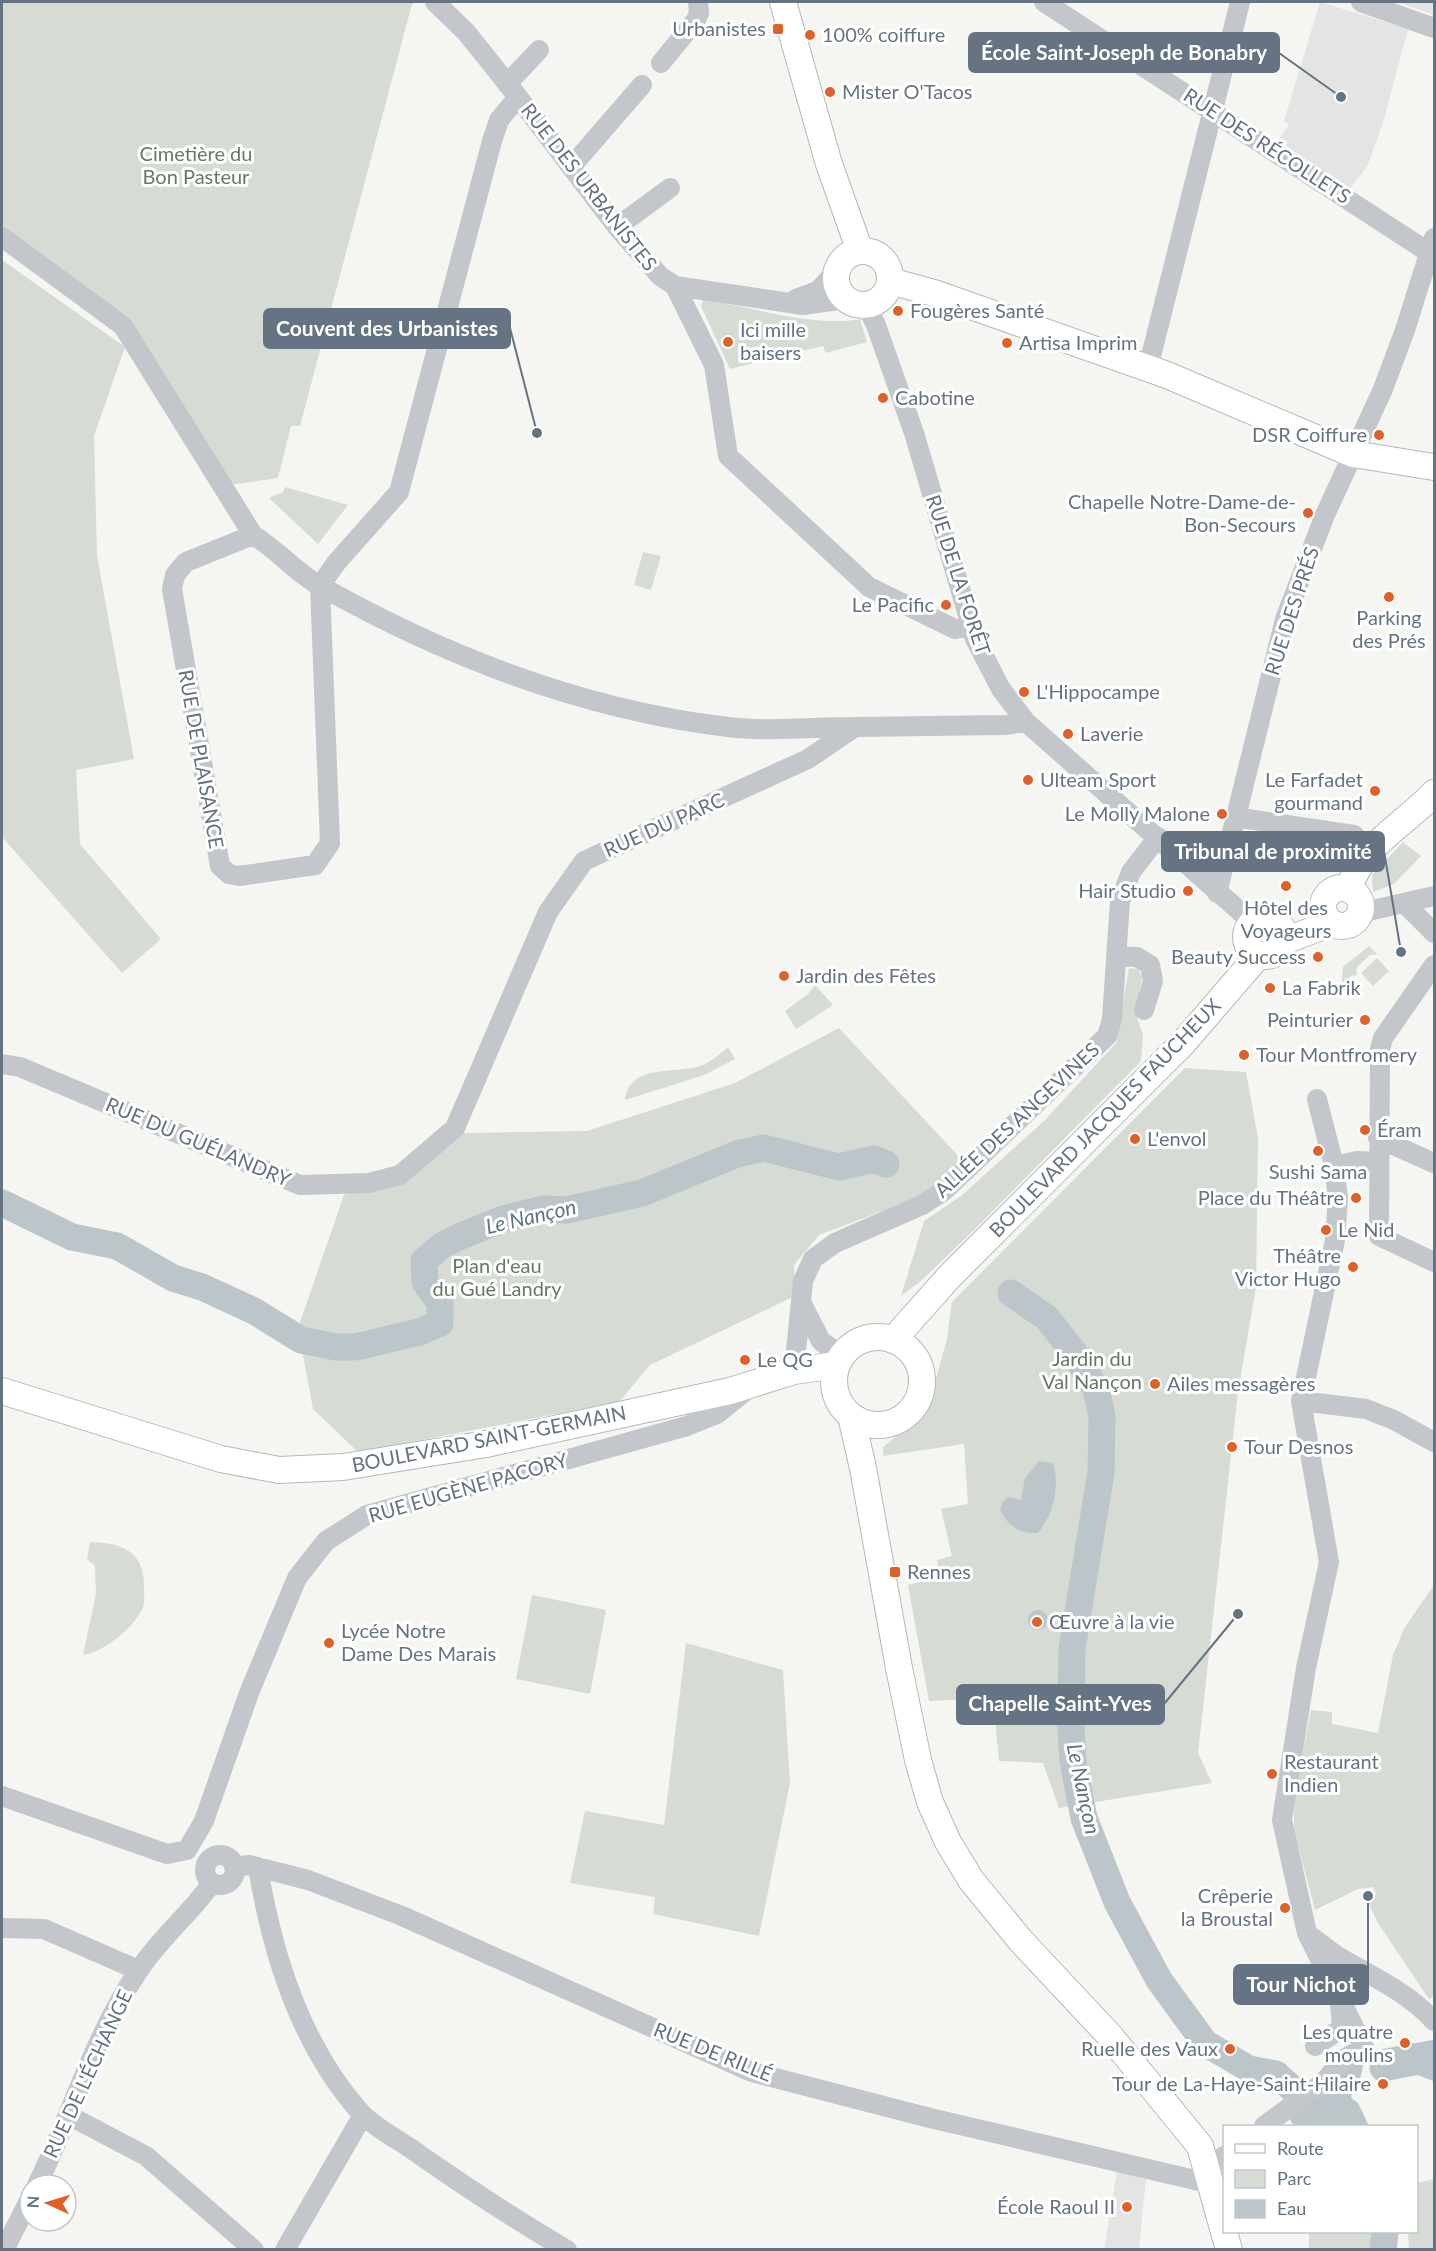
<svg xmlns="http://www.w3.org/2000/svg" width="1436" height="2251" font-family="Lato,sans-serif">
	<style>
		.built { fill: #e3e4e3 }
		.green { fill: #d6dcd3 }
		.water { fill: #bbc5ca }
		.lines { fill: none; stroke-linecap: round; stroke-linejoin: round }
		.canal { stroke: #bbc5ca; stroke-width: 16 }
		.river { stroke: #bbc5ca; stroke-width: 27 }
		.major-casing { stroke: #b4b8bc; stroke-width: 28 }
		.minor { stroke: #c3c6ca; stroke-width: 20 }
		.major { stroke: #fff; stroke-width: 26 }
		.poi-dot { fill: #e06027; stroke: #fff; stroke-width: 2 }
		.labels { text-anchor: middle; stroke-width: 6; stroke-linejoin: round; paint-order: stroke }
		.poi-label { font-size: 20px; fill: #657382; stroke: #fff; text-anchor: start }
		.street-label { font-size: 20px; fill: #657382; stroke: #fff }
		.park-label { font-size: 20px; fill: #667a63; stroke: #fff }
		.water-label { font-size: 21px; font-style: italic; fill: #60757f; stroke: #fff }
		.leader { fill: none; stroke: #657382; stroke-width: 2 }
		.callout-dot { fill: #657382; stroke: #fff; stroke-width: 2 }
		.callout { fill: #657382; stroke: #657382; stroke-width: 2 }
		.callout-label { font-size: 21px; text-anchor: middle; font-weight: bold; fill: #fff }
	</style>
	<rect width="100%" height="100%" fill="#f5f5f2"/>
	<path class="built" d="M1320 2 1408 29 1384 119 1368 165 1350 189 1278 141 1289 125 1284 121Z
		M1397 2H1434V15L1412 7Z
		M1117 2171 1146 2178 1139 2249 1104 2250Z"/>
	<path class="green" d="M2 2H417L412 4 300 426H291L278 478 231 485 179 397 50 262 2 227Z
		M2 260 125 347 94 436 97 556 134 759 76 770 80 844 161 939 122 973 2 837Z
		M703 300C750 306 814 328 860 319L867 342 826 353 823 346 730 369 701 306Z
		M285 487 348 505 318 544 269 498 283 492Z
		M643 552 661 556 651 590 634 585Z
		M1403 842 1421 856 1394 884 1373 892 1372 875Z
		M1369 946 1377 954 1370 955 1357 967 1356 976 1352 975 1348 979 1350 982 1341 989 1343 967Z
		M1377 958 1389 971 1373 986 1361 973Z
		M1129 968 1138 969 1142 977 1137 1003V1018L1143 1034 1141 1061 972 1232 921 1281 901 1296 924 1221 961 1196 1044 1121 1116 1043Z
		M815 985 833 1005 796 1029 785 1011 808 994Z
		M839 1028 964 1162 930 1193 819 1235 794 1265 795 1296 650 1365 619 1402 358 1452 313 1409 298 1328 344 1195 461 1133 587 1131 735 1083Z
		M728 1047 735 1059 704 1075 625 1100C630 1061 678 1076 705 1064 713 1060 721 1053 728 1047Z
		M1185 1068 1246 1072 1258 1138 1256 1287 1238 1392 1198 1753 1212 1783 1059 1808 1043 1763 999 1761 993 1698 929 1701 908 1585 940 1577 937 1560 952 1556 941 1509 968 1504 964 1444 883 1456V1447L927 1411 947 1339 952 1302Z
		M90 1542C123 1543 145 1551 144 1589 144 1594 145 1602 143 1607 136 1626 103 1653 83 1655L96 1594 95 1566 87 1559Z
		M1434 1585V1996L1429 1999 1378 1923 1368 1902 1376 1894 1373 1887 1358 1889 1315 1910 1294 1830V1800L1311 1710 1332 1712V1724L1378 1733 1393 1655 1405 1627Z
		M532 1595 606 1610 590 1694 516 1679Z
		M686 1643 783 1670 790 1783 759 1936 653 1914 655 1897 570 1883 585 1811 664 1825Z
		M1423 2052 1424 2058 1434 2062V2085L1426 2067 1391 2077 1383 2060Z
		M1434 2179V2249H1409L1408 2232H1416L1417 2183Z
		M1309 2232H1385L1383 2249H1309Z"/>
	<path class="water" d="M1039 1461 1053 1463C1060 1487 1054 1513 1038 1533 1018 1533 1010 1528 1000 1510L1003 1501 1008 1497 1021 1500 1025 1478Z
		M1028 1620a10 10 0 1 1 20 0a10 10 0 1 1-20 0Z
		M1360 2054C1367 2064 1360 2082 1353 2089L1351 2098 1358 2103 1369 2126H1294L1289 2118 1344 2064Z"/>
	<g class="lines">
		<path class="canal" d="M1378 2058 1434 2048"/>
		<path class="river" d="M2 1203 72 1237 117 1246 173 1278 202 1287 254 1311 301 1340 336 1347H356L419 1332 440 1323V1303L425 1282 424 1261 441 1246 461 1236 503 1219 543 1209 567 1210 642 1193 737 1154 764 1148 839 1167 874 1159 886 1164
			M1011 1293 1047 1318 1075 1354 1096 1389 1102 1416 1101 1472 1072 1649 1071 1728 1073 1761 1084 1818 1117 1902 1159 1980 1205 2043 1249 2069 1276 2074 1297 2093 1308 2117 1322 2124 1343 2126
			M1383 2068 1419 2061 1434 2067
			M1383 2250 1385 2232"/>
		<defs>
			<path id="major" d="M783 2 829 164 860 251
				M836 278a27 27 0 1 1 54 0a27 27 0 1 1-54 0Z
				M890 281 934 293 1167 375 1353 454 1434 467
				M1323 907a19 19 0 1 1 38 0a19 19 0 1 1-38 0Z
				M1348 889C1367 840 1401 828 1434 793
				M1246 937a19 19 0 1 1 38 0a19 19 0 1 1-38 0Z
				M1284 941 1332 923
				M834 1381a44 44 0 1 1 88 0a44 44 0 1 1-88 0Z
				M893 1340 949 1277 1183 1043 1258 956
				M2 1391 221 1459 279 1470 343 1467 486 1444 730 1391 794 1371 837 1365
				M851 1416 863 1468 899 1668 918 1760 930 1802 948 1842 971 1880 1021 1941 1110 2036 1200 2146 1229 2250"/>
		</defs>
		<use href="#major" class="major-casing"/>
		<path class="minor" d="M435 2 466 32 518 97
			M1044 2 1428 252
			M1361 2 1434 28
			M661 63 696 20 699 13 698 2
			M507 84 539 50
			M571 167 642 85
			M617 227 670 188
			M2 237 123 326 253 535C278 550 297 574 322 587 447 657 585 710 728 727 769 732 814 727 855 727
			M675 286 714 365 728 456 869 587 955 629 971 626
			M796 299 818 291 837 270
			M866 305 876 325 914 433 975 639 1001 689 1026 722 1252 922
			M1148 368 1240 2
			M253 535 186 562 175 575 172 589 220 866 229 874 239 876 315 865 330 843 320 586 336 563 399 492 492 141 499 120 518 97 617 227 660 276 675 286 803 305 845 299
			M1235 817 1354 835 1369 853
			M1217 893 1285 619 1325 515 1383 389 1405 330 1434 238
			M1404 903 1434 933
			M1360 913 1434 896
			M1117 956 1137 957 1150 965 1153 981 1144 1010
			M1434 965 1383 1038 1380 1049 1379 1236 1434 1262
			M2 1064 20 1067 300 1185 369 1183 400 1175 455 1128 548 912 584 861 808 759 855 727 1005 725 1026 722
			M1378 1138 1434 1163
			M1334 1166 1357 1161 1378 1162
			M802 1304 821 1341 842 1356
			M794 1371 803 1281 813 1259 835 1243 922 1205 945 1190 1107 1036 1112 1019 1120 901 1131 872 1158 837
			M1301 1401 1366 1409 1394 1420 1434 1442
			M2 1796 167 1854 187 1850 204 1821 249 1693 297 1578 326 1541 367 1515 687 1426 717 1414 747 1390
			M205 1870a15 15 0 1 1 30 0a15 15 0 1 1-30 0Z
			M234 1867 249 1865 308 1880 402 1916 752 2072 930 2118 1212 2184
			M258 1867C272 1954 301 2046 361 2113 374 2127 394 2137 410 2148 461 2184 513 2218 567 2250
			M2 1928 44 1929 138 1970
			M1309 1935C1321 1943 1332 1954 1344 1960 1377 1979 1408 1993 1434 2021
			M1315 2046 1342 2028 1340 2004
			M68 2115 146 2156 254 2250
			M1264 2126 1324 2082 1341 2061 1364 2047 1307 1933 1282 1820 1306 1668 1329 1562 1301 1401 1335 1240 1338 1198 1334 1166 1317 1099
			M1208 2168 1224 2156
			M37 2185C72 2114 94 2036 139 1970 160 1938 190 1914 212 1883
			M4 2250 30 2199
			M285 2250 363 2115"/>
		<use href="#major" class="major"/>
	</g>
	<g class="poi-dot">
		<rect x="772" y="23" width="12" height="12" rx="3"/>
		<circle cx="810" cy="35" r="6"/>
		<circle cx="830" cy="92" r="6"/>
		<circle cx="898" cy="311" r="6"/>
		<circle cx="728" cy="342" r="6"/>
		<circle cx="1007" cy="343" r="6"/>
		<circle cx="883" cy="398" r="6"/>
		<circle cx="1379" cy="435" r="6"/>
		<circle cx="1308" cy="513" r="6"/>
		<circle cx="1389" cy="597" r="6"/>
		<circle cx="946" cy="605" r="6"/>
		<circle cx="1024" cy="692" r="6"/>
		<circle cx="1068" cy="734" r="6"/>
		<circle cx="1028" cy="780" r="6"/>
		<circle cx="1375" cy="791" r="6"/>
		<circle cx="1222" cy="814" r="6"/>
		<circle cx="1286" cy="886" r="6"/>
		<circle cx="1188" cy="891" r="6"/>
		<circle cx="1318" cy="957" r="6"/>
		<circle cx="784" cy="976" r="6"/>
		<circle cx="1270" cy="988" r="6"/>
		<circle cx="1365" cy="1020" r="6"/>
		<circle cx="1244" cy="1055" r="6"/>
		<circle cx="1365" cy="1130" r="6"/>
		<circle cx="1135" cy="1139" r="6"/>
		<circle cx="1318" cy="1151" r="6"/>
		<circle cx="1356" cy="1198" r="6"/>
		<circle cx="1326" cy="1230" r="6"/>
		<circle cx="1353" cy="1267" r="6"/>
		<circle cx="745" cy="1360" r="6"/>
		<circle cx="1155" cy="1384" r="6"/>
		<circle cx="1232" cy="1447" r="6"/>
		<rect x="889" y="1566" width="12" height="12" rx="3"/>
		<circle cx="1037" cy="1622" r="6"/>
		<circle cx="329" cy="1643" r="6"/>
		<circle cx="1272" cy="1774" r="6"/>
		<circle cx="1285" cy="1908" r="6"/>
		<circle cx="1405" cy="2043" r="6"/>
		<circle cx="1230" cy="2049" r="6"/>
		<circle cx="1383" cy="2084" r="6"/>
		<circle cx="1127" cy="2207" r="6"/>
	</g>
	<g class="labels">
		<g class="poi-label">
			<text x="766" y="36" text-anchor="end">Urbanistes</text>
			<text x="822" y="42">100% coiffure</text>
			<text x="842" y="99">Mister O'Tacos</text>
			<text x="910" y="318">Fougères Santé</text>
			<text x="740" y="337">Ici mille<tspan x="740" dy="23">baisers</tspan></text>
			<text x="1019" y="350">Artisa Imprim</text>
			<text x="895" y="405">Cabotine</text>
			<text x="1367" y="442" text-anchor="end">DSR Coiffure</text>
			<text x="1296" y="509" text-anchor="end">Chapelle Notre-Dame-de-<tspan x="1296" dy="23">Bon-Secours</tspan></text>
			<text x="934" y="612" text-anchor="end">Le Pacific</text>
			<text x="1389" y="625" text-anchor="middle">Parking<tspan x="1389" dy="23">des Prés</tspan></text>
			<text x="1036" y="699">L'Hippocampe</text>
			<text x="1080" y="741">Laverie</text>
			<text x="1040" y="787">Ulteam Sport</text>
			<text x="1363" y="787" text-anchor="end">Le Farfadet<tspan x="1363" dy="23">gourmand</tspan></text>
			<text x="1210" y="821" text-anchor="end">Le Molly Malone</text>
			<text x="1176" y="898" text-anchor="end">Hair Studio</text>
			<text x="1286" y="915" text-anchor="middle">Hôtel des<tspan x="1286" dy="23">Voyageurs</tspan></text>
			<text x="1306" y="964" text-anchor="end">Beauty Success</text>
			<text x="796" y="983">Jardin des Fêtes</text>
			<text x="1282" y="995">La Fabrik</text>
			<text x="1353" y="1027" text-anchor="end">Peinturier</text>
			<text x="1256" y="1062">Tour Montfromery</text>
			<text x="1377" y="1137">Éram</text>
			<text x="1147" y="1146">L'envol</text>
			<text x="1318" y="1179" text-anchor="middle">Sushi Sama</text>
			<text x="1344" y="1205" text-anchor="end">Place du Théâtre</text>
			<text x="1338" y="1237">Le Nid</text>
			<text x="1341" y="1263" text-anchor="end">Théâtre<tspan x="1341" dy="23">Victor Hugo</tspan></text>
			<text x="757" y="1367">Le QG</text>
			<text x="1167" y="1391">Ailes messagères</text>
			<text x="1244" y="1454">Tour Desnos</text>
			<text x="907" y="1579">Rennes</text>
			<text x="1049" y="1629">Œuvre à la vie</text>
			<text x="341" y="1638">Lycée Notre<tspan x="341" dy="23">Dame Des Marais</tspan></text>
			<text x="1284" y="1769">Restaurant<tspan x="1284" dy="23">Indien</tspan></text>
			<text x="1273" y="1903" text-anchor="end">Crêperie<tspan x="1273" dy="23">la Broustal</tspan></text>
			<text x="1393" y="2039" text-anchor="end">Les quatre<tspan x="1393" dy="23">moulins</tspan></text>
			<text x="1218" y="2056" text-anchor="end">Ruelle des Vaux</text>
			<text x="1371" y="2091" text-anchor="end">Tour de La-Haye-Saint-Hilaire</text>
			<text x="1115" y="2214" text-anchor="end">École Raoul II</text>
		</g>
		<g class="street-label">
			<text transform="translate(1267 146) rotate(33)" y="7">RUE DES RÉCOLLETS</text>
			<text transform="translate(589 187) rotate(52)" y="7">RUE DES URBANISTES</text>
			<text transform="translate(958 575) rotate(72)" y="7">RUE DE LA FORÊT</text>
			<text transform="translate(1292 611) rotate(-72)" y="7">RUE DES PRÉS</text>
			<text transform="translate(201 759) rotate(80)" y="7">RUE DE PLAISANCE</text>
			<text transform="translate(664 825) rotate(-24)" y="7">RUE DU PARC</text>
			<text transform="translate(1105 1118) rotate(-46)" y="7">BOULEVARD JACQUES FAUCHEUX</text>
			<text transform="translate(1017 1120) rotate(-43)" y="7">ALLÉE DES ANGEVINES</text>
			<text transform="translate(198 1142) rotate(23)" y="7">RUE DU GUÉLANDRY</text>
			<text transform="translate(489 1439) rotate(-11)" y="7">BOULEVARD SAINT-GERMAIN</text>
			<text transform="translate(468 1488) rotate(-16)" y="7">RUE EUGÈNE PACORY</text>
			<text transform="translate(713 2052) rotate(22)" y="7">RUE DE RILLÉ</text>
			<text transform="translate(88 2074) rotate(-65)" y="7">RUE DE L'ÉCHANGE</text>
		</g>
		<g class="park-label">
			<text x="196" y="161">Cimetière du<tspan x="196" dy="23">Bon Pasteur</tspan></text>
			<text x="497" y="1273">Plan d'eau<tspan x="497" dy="23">du Gué Landry</tspan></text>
			<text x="1092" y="1366">Jardin du<tspan x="1092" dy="23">Val Nançon</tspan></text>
		</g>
		<g class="water-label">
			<text transform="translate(531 1217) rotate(-13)" y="7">Le Nançon</text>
			<text transform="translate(1083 1789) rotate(78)" y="7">Le Nançon</text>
		</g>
	</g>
	<path class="leader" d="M1341 97L1279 53M537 433L510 328M1401 952L1384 851M1238 1614L1164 1704M1368 1896L1368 1984"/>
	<g class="callout-dot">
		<circle cx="1341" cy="97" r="6"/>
		<circle cx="537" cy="433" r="6"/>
		<circle cx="1401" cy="952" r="6"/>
		<circle cx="1238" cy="1614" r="6"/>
		<circle cx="1368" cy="1896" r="6"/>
	</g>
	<g class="callout">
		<rect x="969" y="33" width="310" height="39" rx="6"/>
		<rect x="264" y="309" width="246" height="39" rx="6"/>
		<rect x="1162" y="832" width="222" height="39" rx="6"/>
		<rect x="957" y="1685" width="207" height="39" rx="6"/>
		<rect x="1234" y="1965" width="134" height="39" rx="6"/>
	</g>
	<g class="callout-label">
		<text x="1124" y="60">École Saint-Joseph de Bonabry</text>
		<text x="387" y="336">Couvent des Urbanistes</text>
		<text x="1273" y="859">Tribunal de proximité</text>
		<text x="1060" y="1711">Chapelle Saint-Yves</text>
		<text x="1301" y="1992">Tour Nichot</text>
	</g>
	<rect width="1436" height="2251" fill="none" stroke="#657382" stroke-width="6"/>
	<rect x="1223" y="2125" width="195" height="108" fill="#ffffff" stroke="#c1c7cd" stroke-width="1.5"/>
	<rect x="1235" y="2144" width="30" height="9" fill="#ffffff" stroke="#c1c7cd" stroke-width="1.5"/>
	<text x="1277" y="2155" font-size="18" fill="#657382">Route</text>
	<rect x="1235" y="2170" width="30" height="18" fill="#d6dcd3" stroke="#c1c7cd" stroke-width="1.5"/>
	<text x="1277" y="2185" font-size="18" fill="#657382">Parc</text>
	<rect x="1235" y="2200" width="30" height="18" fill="#bbc5ca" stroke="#c1c7cd" stroke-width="1.5"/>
	<text x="1277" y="2215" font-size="18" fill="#657382">Eau</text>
	<g transform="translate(48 2203) rotate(274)"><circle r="28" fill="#ffffff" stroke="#c1c7cd" stroke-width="1.5"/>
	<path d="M0-4.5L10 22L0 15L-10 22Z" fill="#e06027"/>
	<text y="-9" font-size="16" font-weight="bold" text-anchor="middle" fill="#657382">N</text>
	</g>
</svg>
